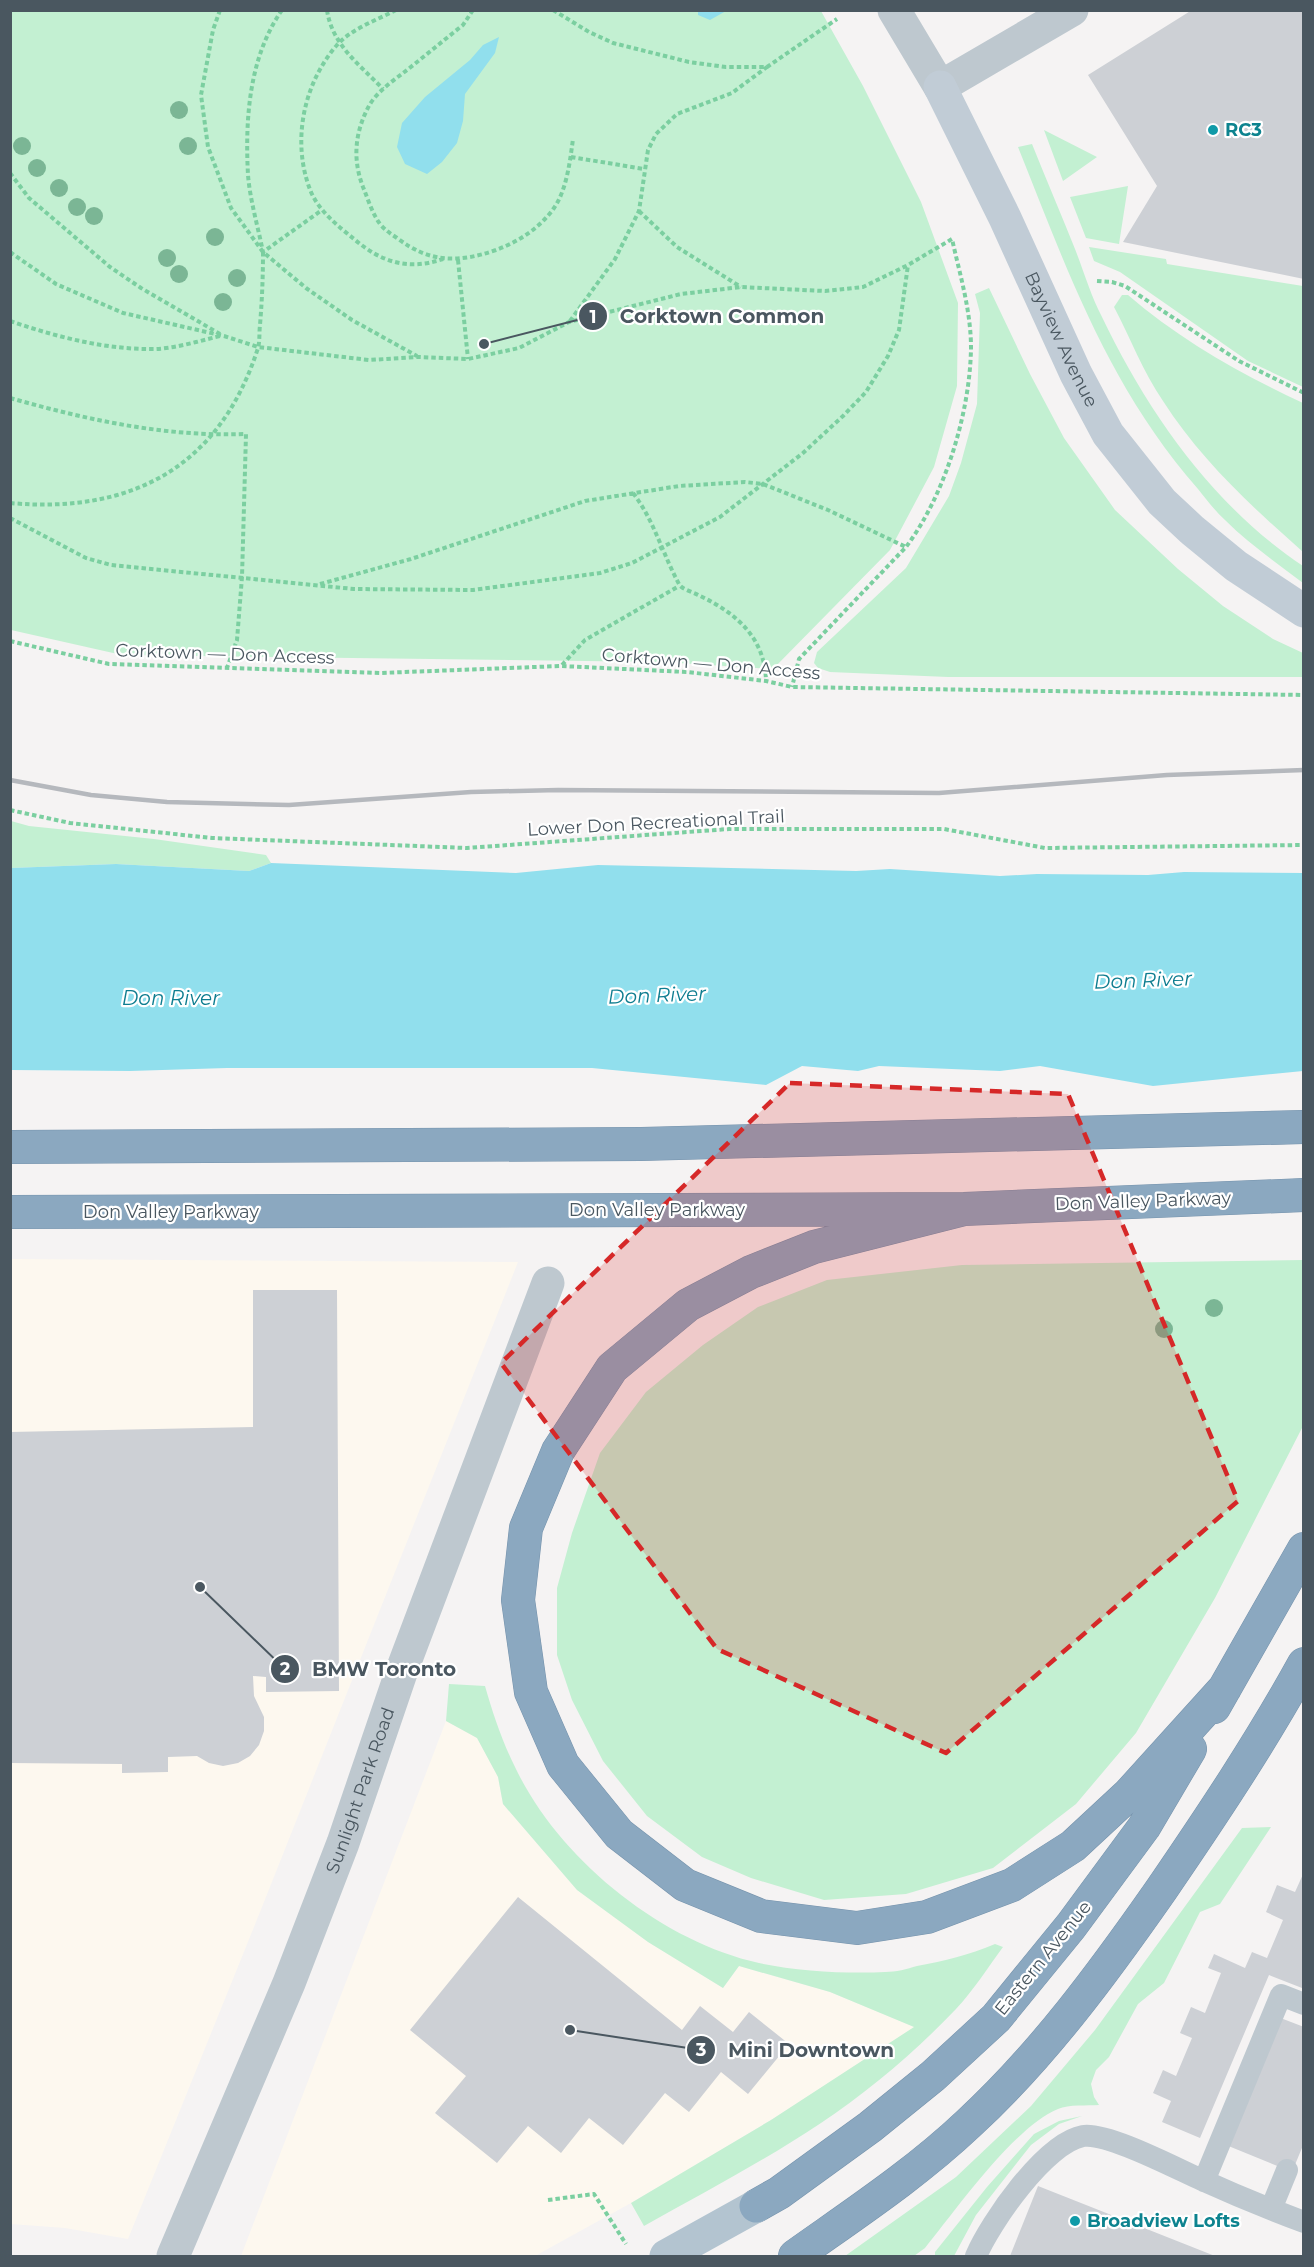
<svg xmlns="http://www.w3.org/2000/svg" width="1314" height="2267" font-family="Montserrat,sans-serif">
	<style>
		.commercial { fill: #fdf8ef }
		.green { fill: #c3f0d2 }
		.water { fill: #91dfed }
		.building { fill: #cdd0d5 }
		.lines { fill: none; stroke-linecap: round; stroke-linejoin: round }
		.motorway-casing { stroke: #7693ac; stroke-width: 34 }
		.path { stroke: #7bcfa0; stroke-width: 4; stroke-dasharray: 4.5 3; stroke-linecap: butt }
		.service { stroke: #bec8cf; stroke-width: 22 }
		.minor { stroke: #bec8cf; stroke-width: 33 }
		.secondary { stroke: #c1ccd6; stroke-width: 33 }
		.primary { stroke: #b3c4d0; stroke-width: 33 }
		.motorway { stroke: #8ba8c0; stroke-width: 33 }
		.rail { stroke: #b5b8bd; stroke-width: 4.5 }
		.tree { fill: #7bb695 }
		.marked { fill: #d62828; fill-opacity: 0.2; stroke: #d62828; stroke-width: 4.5; stroke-dasharray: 12 8; stroke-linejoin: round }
		.culture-dot { fill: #0f9aa8; stroke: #fff; stroke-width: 2 }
		.labels { text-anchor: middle; stroke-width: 4.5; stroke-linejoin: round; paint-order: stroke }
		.culture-label { font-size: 18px; font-weight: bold; fill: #0d838f; stroke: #fff; text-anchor: start }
		.street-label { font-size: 18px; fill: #4a5760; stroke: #fff }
		.water-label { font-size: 20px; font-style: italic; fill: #0e7d90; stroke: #fff }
		.leader { fill: none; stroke: #4a5760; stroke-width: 2 }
		.callout-dot { fill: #4a5760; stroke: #fff; stroke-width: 2 }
		.mark-label { font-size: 18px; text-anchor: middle; font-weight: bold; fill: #fff }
		.callout-label { font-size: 20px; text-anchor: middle; font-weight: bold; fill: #4a5760; stroke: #fff; stroke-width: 4.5; stroke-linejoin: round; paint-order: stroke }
	</style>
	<rect width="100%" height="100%" fill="#f5f3f3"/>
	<path class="commercial" d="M10 1259 518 1262 260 1912 128 2239 65 2228 11 2224Z
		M446 1721 477 1738 498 1777 503 1804 577 1890 648 1942 723 1988 739 1966 830 1992 915 2027 771 2120 631 2203 535 2256H241Z"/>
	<path class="green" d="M11 11H821L863 86 921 202 958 303 957 386 934 467 890 550 773 669 662 662 122 655 11 630Z
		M1044 130 1097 157 1063 181Z
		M1032 144C1046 179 1061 214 1075 249 1084 272 1091 296 1102 317 1148 413 1214 507 1303 566V583C1277 563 1249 544 1225 520 1215 511 1207 500 1198 489 1108 386 1068 272 1018 147Z
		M1128 186 1119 244 1086 238 1070 197Z
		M1089 247 1166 259 1167 264 1303 286V387L1248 361 1120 272 1094 261Z
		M989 288 1030 374 1064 438 1115 510 1178 569 1223 606 1273 639 1303 653V677H948L830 672 818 668 814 663 817 652 906 568 949 496 961 463 977 404 980 313 975 294Z
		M1122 295H1128C1180 340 1241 374 1303 403V552C1251 506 1201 460 1163 401 1143 372 1130 337 1114 307Z
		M11 821 29 826 154 839 266 855 271 863 249 871 116 864 11 868Z
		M1303 1260V1426L1215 1598 1136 1733 1076 1804 993 1868 906 1894 824 1900 751 1878 702 1857 647 1816 603 1761 572 1700 557 1655V1588L572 1533 600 1453 646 1392 703 1345 758 1307 827 1280 962 1265Z
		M449 1684 485 1686C493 1714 502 1741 515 1767 558 1858 660 1941 759 1963 796 1971 848 1974 885 1972 896 1972 907 1969 917 1966 945 1961 968 1955 995 1944L1003 1947C988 1967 974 1990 956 2009 916 2051 869 2091 821 2123 764 2161 703 2193 644 2226L631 2203 771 2120 914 2027 830 1992 739 1966 723 1988 648 1942 577 1890 503 1804 498 1777 477 1738 446 1721Z
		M1271 1827 1220 1904 1200 1912 1164 1983 1138 2004 1109 2057 1096 2070 1091 2084 1094 2097 1099 2105C1087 2106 1069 2104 1058 2109 1014 2127 956 2210 925 2248L914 2256H845L956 2177 1031 2106 1095 2030 1242 1828Z
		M1082 2116 1059 2124 1031 2145 976 2215 954 2256H935V2252L987 2187 1034 2134 1059 2121Z"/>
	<path class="water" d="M698 11V10L726 11 710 20 698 15Z
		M499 37 495 53 465 94 463 121 457 143 442 162 427 174 405 164 397 147 402 123 425 97 470 60 483 45Z
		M271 863 516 873 598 865 856 871 890 869 1000 876 1037 874 1148 875 1184 872 1303 873V1071L1153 1086 1040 1066 1000 1071 879 1066 858 1071 802 1066 766 1085 592 1068H227L130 1071 11 1070V868L116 864 249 871Z"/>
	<path class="building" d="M1192 10H1304V279L1123 242 1157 186 1088 75Z
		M253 1290H337L339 1691 266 1692V1677L253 1676 254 1696 264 1717V1731L259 1745 250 1756 238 1763 223 1766 209 1763 197 1756 168 1757V1772L122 1773V1764L10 1763V1432L253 1427Z
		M1304 1872V1984L1302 1988 1269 1975 1200 2138 1162 2122 1171 2101 1153 2093 1163 2070 1176 2076 1192 2038 1180 2033 1191 2007 1205 2013 1221 1973 1208 1968 1214 1954 1245 1968 1252 1952 1267 1958 1283 1920 1266 1912 1277 1885 1295 1892Z
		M518 1897 682 2030 700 2006 733 2032 749 2012 789 2044 748 2094 721 2072 689 2112 665 2093 623 2145 589 2118 561 2153 528 2126 497 2163 435 2113 466 2076 410 2030Z
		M1278 2017 1304 2027V2143L1292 2172 1226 2145Z
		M1038 2186 1215 2256H1010Z"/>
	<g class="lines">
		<defs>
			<path id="motorway" d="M10 1147 641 1144 1304 1127
				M964 1209 814 1247 751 1272 688 1305 612 1368 558 1451 526 1528 518 1600 531 1692 563 1765 619 1834 685 1885 761 1916 857 1928 927 1917 1012 1885 1073 1846 1129 1794 1225 1688
				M10 1212 964 1209 1304 1195
				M1214 1707 1304 1549
				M756 2206 779 2193 870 2127 933 2076 996 2018 1071 1926 1144 1827 1190 1749
				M795 2256C854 2214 915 2174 968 2124 1042 2056 1103 1973 1161 1890 1211 1817 1261 1742 1304 1664"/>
		</defs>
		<use href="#motorway" class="motorway-casing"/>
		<path class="path" d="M220 10 213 30 201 95 208 147 231 208 263 252 306 288 352 320 417 356
			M282 10C249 57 245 119 248 175 250 200 258 227 263 252L322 210
			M327 10C332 45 360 65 383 89
			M396 10C377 20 351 29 337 45 303 84 291 143 311 192 319 211 338 226 354 239 381 262 408 271 443 259
			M473 10 463 25C444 40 426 55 407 70 394 80 379 90 370 104 355 131 352 158 363 187 368 199 372 213 380 224 385 230 391 234 397 238 430 263 458 263 496 250 518 242 540 228 554 208 567 189 570 161 573 139
			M553 10 589 32 613 43 689 62 726 67H767L837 19
			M571 157 644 169
			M10 173 29 198 110 267 141 288 220 334
			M639 211 677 247 741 287
			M10 252 56 284 123 313 224 336 258 347 369 360 418 357 468 359 519 348 569 322 681 294 741 287 825 291 863 287 908 265 952 239C960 275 971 311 971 348 970 413 945 495 906 547L799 659 792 687
			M458 260 468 359
			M1097 281 1112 282 1125 286 1239 361 1304 393
			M10 321C57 337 106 350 156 349 177 348 199 341 220 336
			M570 321 615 259 639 211 648 150 656 134 677 114 732 93 767 67
			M10 398C88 420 165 437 246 434L242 577 237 640 227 668
			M633 493C654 520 663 555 679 584 681 589 693 592 698 595 735 612 765 637 766 681
			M10 503C132 514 220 467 258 348 260 341 259 333 260 325 262 301 263 277 263 252
			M10 518 86 558 111 565 354 589 473 590 600 573 632 563 720 517 803 453 843 416 866 392 888 356 899 330 908 265
			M320 584 411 559 585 501 679 486 745 482 763 484 828 510 906 547
			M10 641 109 664 380 673 561 666 687 672 766 681 792 687 1304 695
			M562 665 585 640 679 586
			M10 810 70 823 212 838 467 848 729 829H944L1045 848 1304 845
			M548 2200 594 2194 626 2244"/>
		<path class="service" d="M1204 2181 1281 1995 1304 2004
			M1271 2209 1287 2170
			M976 2256C990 2223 1045 2143 1083 2136 1107 2132 1177 2169 1202 2180 1235 2195 1269 2209 1304 2222"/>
		<g class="minor">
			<path d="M894 10 940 87 1072 10"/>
			<path id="s1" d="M173 2256 289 1983 343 1843 402 1670 548 1283"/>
		</g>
		<path class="secondary" id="s2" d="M940 87 1005 218 1076 374 1108 434 1162 502 1192 530 1236 566 1304 611"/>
		<path class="primary" d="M666 2256 756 2206"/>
		<use href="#motorway" class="motorway"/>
		<path class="rail" d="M10 780 91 795 167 802 289 805 471 792 558 790 939 793 1167 775 1304 770"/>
	</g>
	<g class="tree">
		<circle cx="179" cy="110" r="9"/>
		<circle cx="22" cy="146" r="9"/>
		<circle cx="188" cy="146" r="9"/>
		<circle cx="37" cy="168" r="9"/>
		<circle cx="59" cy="188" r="9"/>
		<circle cx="77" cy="207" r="9"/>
		<circle cx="94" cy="216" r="9"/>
		<circle cx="215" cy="237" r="9"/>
		<circle cx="167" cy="258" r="9"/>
		<circle cx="179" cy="274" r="9"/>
		<circle cx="237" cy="278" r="9"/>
		<circle cx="223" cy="302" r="9"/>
		<circle cx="1214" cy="1308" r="9"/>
		<circle cx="1164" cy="1329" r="9"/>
	</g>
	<path class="marked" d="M790 1083 1068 1094 1238 1501 946 1753 717 1649 501 1363Z"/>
	<g class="culture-dot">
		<circle cx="1213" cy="130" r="6"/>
		<circle cx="1075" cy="2221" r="6"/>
	</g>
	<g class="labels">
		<g class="culture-label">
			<text x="1225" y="136">RC3</text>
			<text x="1087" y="2227">Broadview Lofts</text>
		</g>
		<g class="street-label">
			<text dy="6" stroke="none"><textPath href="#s2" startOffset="280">Bayview Avenue</textPath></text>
			<text transform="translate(225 654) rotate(2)" y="6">Corktown — Don Access</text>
			<text transform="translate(711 664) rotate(5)" y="6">Corktown — Don Access</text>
			<text transform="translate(656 823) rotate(-3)" y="6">Lower Don Recreational Trail</text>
			<text transform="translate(1143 1201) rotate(-2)" y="6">Don Valley Parkway</text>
			<text x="657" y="1216">Don Valley Parkway</text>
			<text x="171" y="1218">Don Valley Parkway</text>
			<text dy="6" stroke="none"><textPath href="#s1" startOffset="502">Sunlight Park Road</textPath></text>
			<text transform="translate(1043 1958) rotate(-51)" y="6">Eastern Avenue</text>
		</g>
		<g class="water-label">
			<text transform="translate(1143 980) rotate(-2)" y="7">Don River</text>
			<text transform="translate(657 995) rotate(-2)" y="7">Don River</text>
			<text x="171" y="1005">Don River</text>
		</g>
	</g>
	<path class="leader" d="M484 344L593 316M200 1587L285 1669M570 2030L701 2050"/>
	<g class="callout-dot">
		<circle cx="484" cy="344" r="6"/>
		<circle cx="200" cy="1587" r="6"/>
		<circle cx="570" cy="2030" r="6"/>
		<circle cx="593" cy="316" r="15"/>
		<circle cx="285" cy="1669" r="15"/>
		<circle cx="701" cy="2050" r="15"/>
	</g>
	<g class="mark-label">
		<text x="593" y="323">1</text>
		<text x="285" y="1675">2</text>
		<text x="701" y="2056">3</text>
	</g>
	<g class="callout-label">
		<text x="722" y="323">Corktown Common</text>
		<text x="384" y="1676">BMW Toronto</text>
		<text x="811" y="2057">Mini Downtown</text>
	</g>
	<rect width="1314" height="2267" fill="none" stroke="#4a5760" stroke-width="24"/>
</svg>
